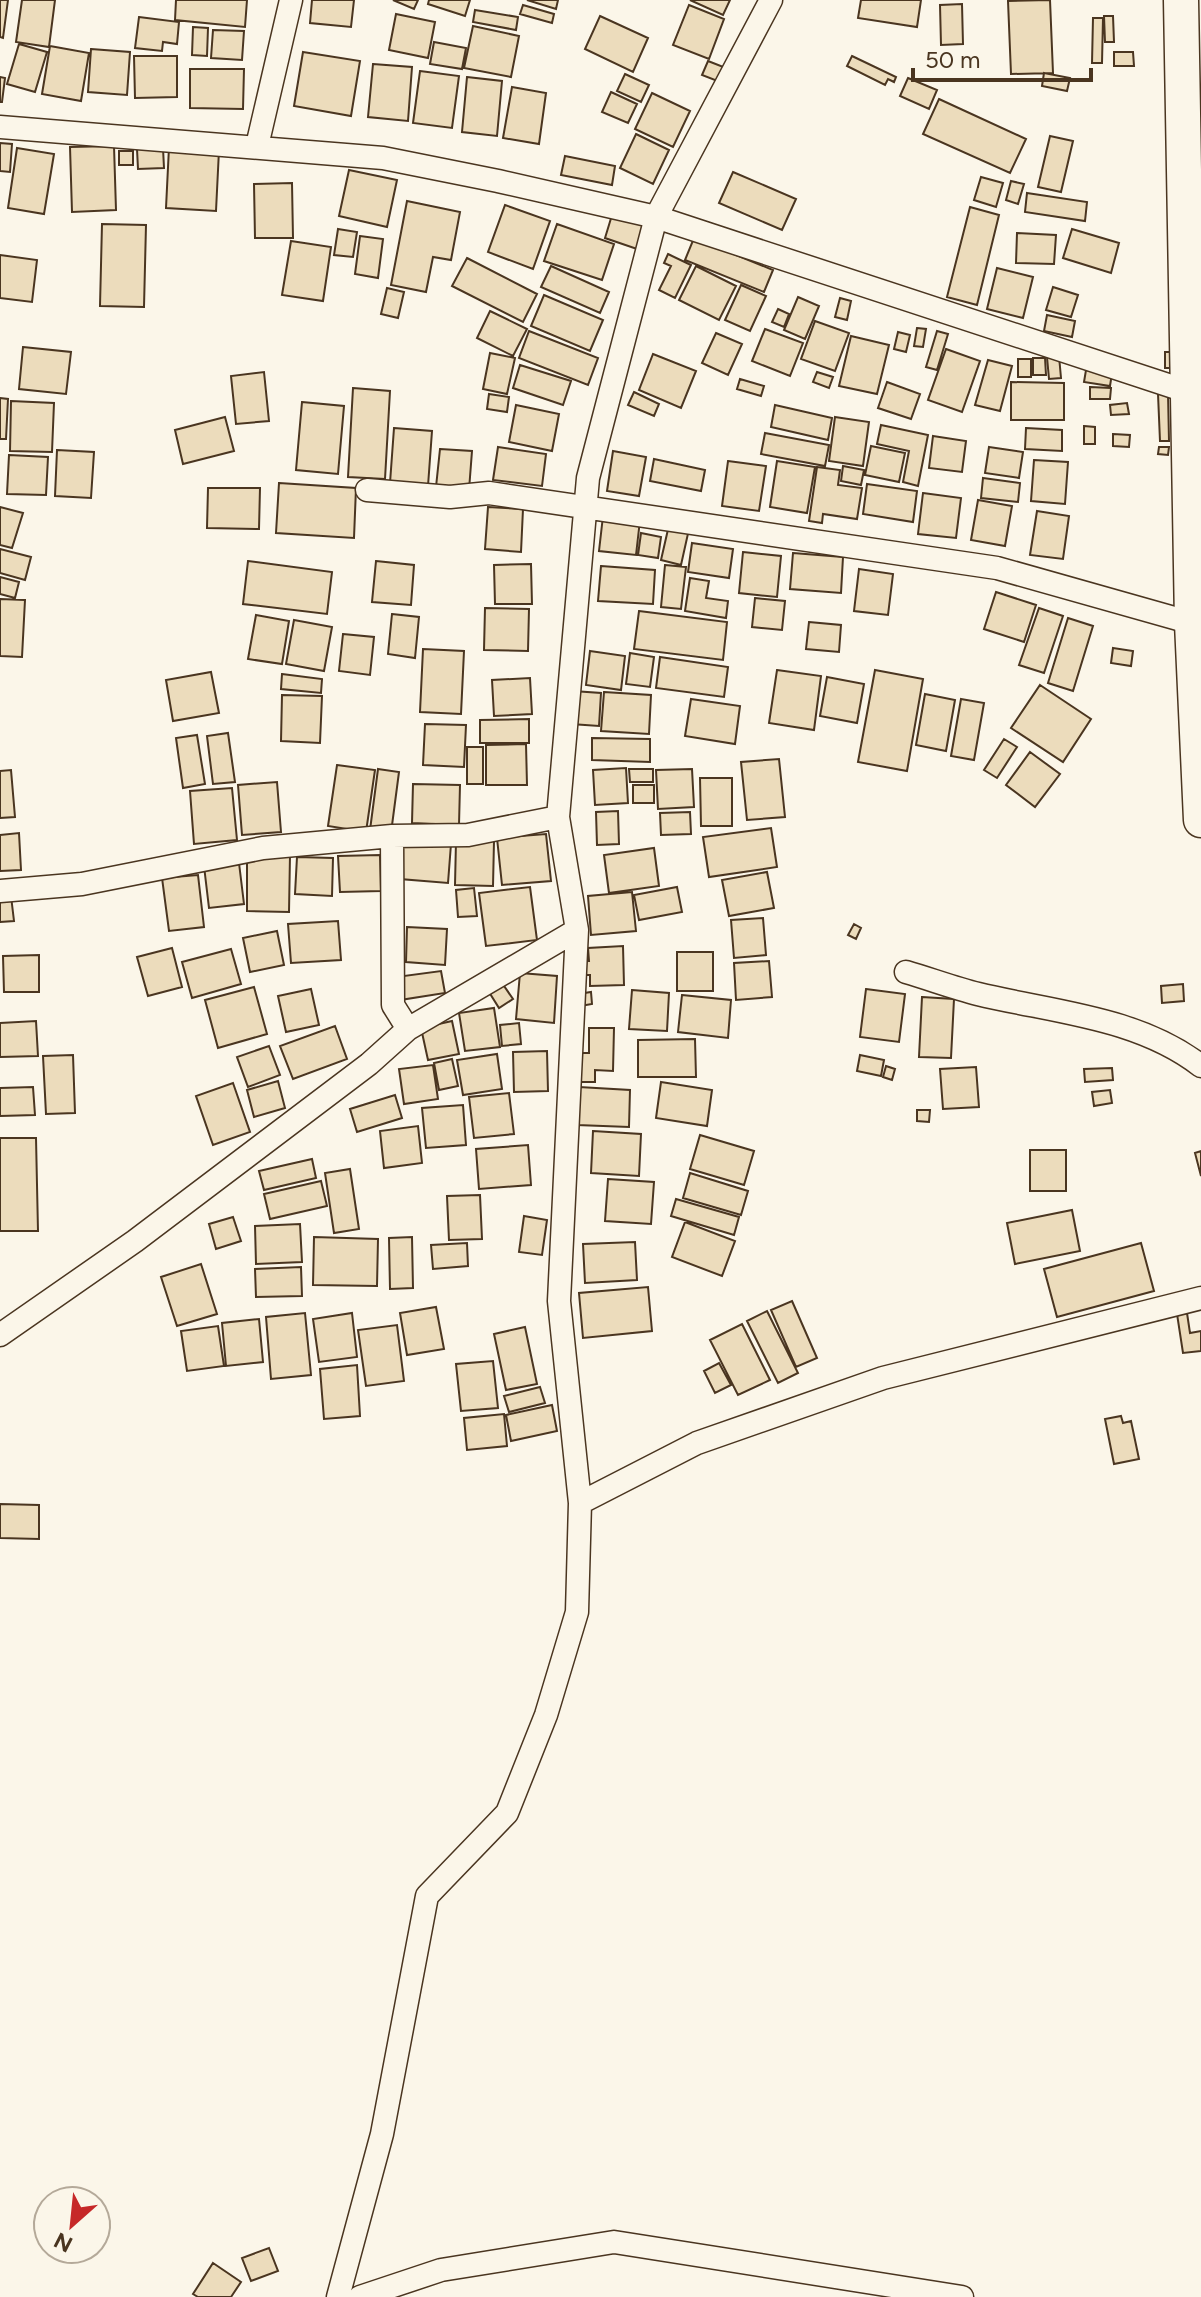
<svg xmlns="http://www.w3.org/2000/svg" width="1201" height="2297" font-family="Figtree,sans-serif">
	<style>
		.building { fill: #ecdcbc; stroke: #4a3520; stroke-width: 2 }
		.lines { fill: none; stroke-linecap: round; stroke-linejoin: round }
		.street-casing { stroke: #4a3520; stroke-width: 25 }
		.primary-casing { stroke: #4a3520; stroke-width: 37 }
		.street { stroke: #fbf6e9; stroke-width: 22 }
		.primary { stroke: #fbf6e9; stroke-width: 34 }
	</style>
	<rect width="100%" height="100%" fill="#fbf6e9"/>
	<path class="building" d="M0 0H8L3 38 0 37Z
		M22 0H55L49 47 16 42Z
		M176 0H247L245 27 175 20Z
		M312 0H354L351 27 310 23Z
		M393 0H418L414 9Z
		M429 0H470L465 16 428 4Z
		M527 0H558L556 9Z
		M690 0H730L723 15Z
		M861 0H921L917 27 858 18Z
		M1050 0 1053 73 1011 74 1008 1Z
		M962 4 963 44 941 45 940 5Z
		M523 5 554 14 552 23 520 14Z
		M689 5 724 19 709 59 673 45Z
		M475 10 518 17 516 30 473 22Z
		M396 14 435 22 428 58 389 50Z
		M600 16 648 38 633 72 585 49Z
		M1104 16H1113L1114 42H1105Z
		M139 17 179 22 177 44 163 42 162 51 135 48Z
		M1093 18H1103L1102 63H1092Z
		M473 26 519 36 511 77 464 68Z
		M193 27 208 28 207 56 192 55Z
		M213 30 244 31 242 60 211 58Z
		M434 42 466 48 462 69 430 64Z
		M19 44 47 52 35 92 7 84Z
		M50 46 89 53 81 101 42 94Z
		M91 49 130 52 127 95 88 92Z
		M303 52 360 61 351 116 294 106Z
		M1114 52H1133L1134 66H1114Z
		M134 56H177V97L135 98Z
		M852 56 896 77 894 82 888 79 885 85 847 66Z
		M708 61 726 68 720 82 702 75Z
		M373 64 412 67 408 121 368 117Z
		M190 69H244L243 109 190 108Z
		M420 71 459 76 452 128 413 123Z
		M1044 73 1070 78 1067 91 1042 86Z
		M625 74 649 85 641 102 617 91Z
		M0 77 5 78 2 102H0Z
		M467 77 502 81 497 136 462 132Z
		M908 78 937 90 929 109 900 96Z
		M512 87 546 93 539 144 503 138Z
		M611 92 637 104 628 123 602 112Z
		M652 93 690 111 673 147 635 129Z
		M939 99 1026 139 1010 173 923 134Z
		M636 134 669 150 653 184 620 168Z
		M1050 136 1073 141 1061 192 1038 187Z
		M0 143 12 144 10 172 0 171Z
		M114 146 116 210 72 212 70 147Z
		M169 147 219 150 216 211 166 208Z
		M17 148 54 154 44 214 8 208Z
		M163 148 164 168 138 169 137 149Z
		M119 151H133V165H119Z
		M565 156 615 166 612 185 561 175Z
		M349 170 397 180 387 227 339 216Z
		M733 172 796 199 782 230 719 203Z
		M981 177 1003 183 996 207 974 200Z
		M1011 181 1024 184 1018 204 1006 200Z
		M292 183 293 238H255L254 184Z
		M1027 193 1087 202 1085 221 1025 212Z
		M407 201 460 212 451 260 433 257 426 292 391 285Z
		M505 205 550 221 533 269 488 252Z
		M970 207 999 215 977 305 947 297Z
		M612 215 645 226 637 249 605 238Z
		M102 224 146 225 144 307 100 306Z
		M557 224 614 244 602 280 544 261Z
		M338 229 357 232 353 257 334 255Z
		M1072 229 1119 243 1111 273 1063 258Z
		M1017 233 1056 235 1054 264 1016 263Z
		M360 236 383 239 378 278 355 274Z
		M694 238 773 270 764 292 685 260Z
		M291 241 331 247 323 301 282 295Z
		M668 254 691 265 675 298 659 290 671 266 664 263Z
		M0 255 37 260 32 302 0 298Z
		M467 258 537 294 523 322 452 286Z
		M551 266 609 292 600 313 541 287Z
		M696 266 736 286 719 320 679 300Z
		M997 268 1033 277 1023 318 987 309Z
		M741 285 766 296 750 331 725 320Z
		M1053 287 1078 295 1071 317 1046 310Z
		M387 288 404 292 398 318 381 314Z
		M544 295 603 320 590 351 531 326Z
		M798 297 819 306 805 339 784 330Z
		M840 298 851 301 847 320 835 317Z
		M778 309 789 314 784 327 772 322Z
		M490 311 527 329 513 356 477 338Z
		M1047 315 1075 321 1072 337 1044 331Z
		M815 321 849 333 835 371 801 359Z
		M917 328 926 329 923 347 914 346Z
		M765 329 803 343 790 376 752 361Z
		M529 331 598 358 588 385 519 358Z
		M937 331 948 334 937 370 926 367Z
		M898 332 910 335 906 352 894 349Z
		M716 333 742 344 728 375 702 363Z
		M851 336 889 345 877 394 839 386Z
		M23 347 71 352 66 394 19 389Z
		M946 349 980 361 962 412 928 400Z
		M1165 352H1171V368H1165Z
		M490 353 515 358 507 394 483 389Z
		M653 354 696 371 681 408 639 390Z
		M1059 356 1061 378 1049 379 1047 357Z
		M1033 358H1045L1046 375H1033Z
		M1018 359H1031V377H1018Z
		M988 360 1012 366 1000 411 975 405Z
		M520 365 571 381 563 405 513 388Z
		M1086 370 1112 373 1110 386 1084 382Z
		M264 372 269 421 236 424 231 376Z
		M817 372 833 377 829 388 813 382Z
		M740 379 764 386 761 396 737 389Z
		M887 382 920 394 911 419 878 408Z
		M1011 382 1064 383V420H1011Z
		M1090 387 1111 388 1110 399H1090Z
		M353 388 390 391 385 479 348 477Z
		M634 392 659 404 654 416 628 405Z
		M1168 393 1169 441H1160L1158 394Z
		M489 394 509 397 507 412 487 409Z
		M0 398 8 399 6 439H0Z
		M11 401 54 403 52 452 10 451Z
		M302 402 344 406 338 474 296 470Z
		M1127 403 1129 414 1111 415 1110 405Z
		M516 405 559 414 552 451 509 442Z
		M775 405 832 418 828 440 771 427Z
		M225 417 234 451 183 464 175 430Z
		M835 417 869 422 863 466 829 461Z
		M881 425 928 435 918 486 903 482 909 451 877 444Z
		M1084 426 1095 427V444H1084Z
		M394 428 432 431 428 486 390 483Z
		M1026 428 1062 430V451L1025 449Z
		M765 433 829 445 825 466 761 454Z
		M1113 434 1130 435 1129 447 1113 446Z
		M933 436 966 441 962 472 929 468Z
		M871 446 905 453 899 482 865 475Z
		M498 447 546 454 542 486 493 480Z
		M989 447 1023 452 1019 478 985 473Z
		M1159 447H1169L1168 455 1158 454Z
		M440 449 472 451 469 490 436 487Z
		M57 450 94 452 91 498 55 496Z
		M613 451 646 457 639 496 607 491Z
		M9 455 48 457 46 495 7 494Z
		M654 459 705 470 701 491 650 481Z
		M1034 460 1068 462 1065 504 1031 501Z
		M728 461 766 466 759 511 722 506Z
		M777 461 815 467 807 513 770 507Z
		M843 466 864 470 861 485 841 481Z
		M817 467 840 470 838 485 862 488 857 519 823 514 822 523 809 521Z
		M983 478 1020 483 1018 502 981 498Z
		M279 483 356 488 354 538 276 533Z
		M867 484 917 491 913 522 863 514Z
		M208 488H260L259 529 207 528Z
		M923 493 961 498 956 538 918 534Z
		M978 500 1012 506 1005 546 971 540Z
		M0 507 23 513 12 548 0 545Z
		M488 507 523 509 521 552 485 549Z
		M1037 511 1069 516 1063 559 1030 555Z
		M603 516 640 520 636 555 599 551Z
		M669 525 689 529 681 565 661 560Z
		M641 533 661 537 658 558 638 555Z
		M692 543 733 549 729 578 688 572Z
		M0 549 31 557 25 580 0 573Z
		M743 552 781 556 777 597 739 593Z
		M793 553 843 557 841 593 790 589Z
		M248 561 332 572 327 614 243 604Z
		M376 561 414 565 411 605 372 602Z
		M531 564 532 604H495L494 565Z
		M665 565 686 567 681 609 661 607Z
		M601 566 655 570 653 604 598 601Z
		M859 569 893 574 888 615 854 611Z
		M0 577 19 582 15 598 0 594Z
		M690 578 709 581 706 598 728 601 726 618 685 611Z
		M996 592 1036 605 1024 642 984 629Z
		M755 598 785 601 782 630 752 627Z
		M0 599 25 600 22 657 0 656Z
		M485 608 529 609 528 651 484 650Z
		M1039 608 1063 616 1044 673 1019 665Z
		M639 611 727 622 723 660 634 649Z
		M392 614 419 617 415 658 388 654Z
		M256 615 289 621 282 664 248 659Z
		M1068 618 1093 626 1073 691 1048 683Z
		M294 620 332 627 324 671 286 664Z
		M809 622 841 625 839 652 806 649Z
		M343 634 374 637 370 675 339 671Z
		M1113 648 1133 651 1131 666 1111 663Z
		M423 649 464 651 461 714 420 712Z
		M590 651 625 656 621 690 586 685Z
		M630 653 654 657 650 687 626 684Z
		M660 657 728 667 724 697 656 688Z
		M777 670 821 676 814 730 769 723Z
		M875 670 923 679 907 771 858 762Z
		M211 672 219 713 173 721 166 680Z
		M282 674 322 679 321 693 281 689Z
		M827 677 864 684 857 723 820 716Z
		M530 678 532 714 494 716 492 680Z
		M1040 685 1091 719 1063 762 1011 728Z
		M573 691 601 693 599 726 571 724Z
		M604 692 651 695 649 734 601 731Z
		M925 694 955 700 946 751 916 745Z
		M282 695 322 696 320 743 281 741Z
		M691 699 740 706 735 744 685 736Z
		M961 699 984 703 974 760 951 756Z
		M529 719V743H480V720Z
		M425 724 466 725 464 767 423 765Z
		M228 733 235 782 213 784 207 736Z
		M197 735 205 784 183 788 176 738Z
		M592 738 650 739V762L592 760Z
		M1004 739 1017 747 997 778 984 770Z
		M526 744 527 785H486V745Z
		M467 747H483V784H467Z
		M1030 752 1060 774 1035 807 1006 785Z
		M779 759 785 817 747 820 741 762Z
		M337 765 375 770 366 832 328 826Z
		M626 768 628 803 595 805 593 770Z
		M378 769 399 772 391 833 370 830Z
		M629 769H653V782H630Z
		M692 769 694 807 658 809 656 770Z
		M11 770 15 817 0 818V771Z
		M700 778H732V826H701Z
		M277 782 281 832 242 835 238 785Z
		M413 784 460 785 459 825 412 823Z
		M633 785H654V803H633Z
		M232 788 237 840 194 844 190 791Z
		M618 811 619 844 597 845 596 812Z
		M690 812 691 834 661 835 660 813Z
		M771 828 777 867 709 877 703 837Z
		M19 833 21 870 0 871V835Z
		M546 834 551 881 502 885 497 838Z
		M403 839 451 844 448 883 400 879Z
		M456 841H494L493 886 455 885Z
		M654 848 659 886 609 893 604 855Z
		M247 854 290 855 289 912 247 911Z
		M380 855 381 891 340 892 338 856Z
		M297 857 333 858 332 896 295 894Z
		M239 863 244 904 209 908 204 866Z
		M767 872 774 908 729 916 722 880Z
		M198 875 204 927 169 931 162 878Z
		M530 887 537 940 486 946 479 893Z
		M677 887 682 912 639 920 634 895Z
		M474 888 477 916 458 917 456 890Z
		M632 892 636 931 591 935 588 896Z
		M11 896 14 921 0 922V897Z
		M763 918 766 955 734 958 731 920Z
		M338 921 341 960 291 963 288 924Z
		M854 924 861 928 856 939 848 935Z
		M407 927 447 929 445 965 406 962Z
		M277 931 284 965 250 972 243 938Z
		M623 946 624 985 590 986V975H580V961H589L588 948Z
		M172 948 182 987 148 996 137 957Z
		M231 949 241 984 192 998 182 962Z
		M677 952H713V991H677Z
		M39 955V992H4L3 956Z
		M769 961 772 997 736 1000 734 963Z
		M441 971 445 993 400 1000 396 977Z
		M520 973 557 976 554 1023 516 1019Z
		M502 983 513 999 499 1008 489 992Z
		M1183 984 1184 1001 1162 1003 1161 986Z
		M254 987 267 1034 218 1048 205 1000Z
		M311 989 319 1025 286 1032 278 996Z
		M866 989 905 994 899 1042 860 1037Z
		M632 990 669 993 667 1031 629 1029Z
		M591 992 592 1004 580 1006 578 994Z
		M682 995 731 1000 728 1038 678 1032Z
		M922 997 954 999 951 1058 919 1057Z
		M494 1008 500 1047 465 1051 459 1013Z
		M36 1021 38 1056 0 1057V1023Z
		M452 1021 459 1054 428 1060 421 1028Z
		M519 1023 521 1044 502 1046 500 1025Z
		M335 1026 347 1059 293 1079 280 1046Z
		M589 1028H614L613 1071 595 1070V1082H579L580 1053H589Z
		M695 1039 696 1077H638V1040Z
		M269 1046 280 1075 248 1087 237 1057Z
		M547 1051 548 1091 514 1092 513 1052Z
		M497 1054 502 1089 463 1095 457 1060Z
		M73 1055 75 1113 46 1114 43 1056Z
		M860 1055 884 1060 881 1076 857 1071Z
		M452 1059 458 1086 439 1090 434 1063Z
		M433 1065 438 1099 404 1104 399 1069Z
		M886 1066 895 1069 892 1080 883 1077Z
		M976 1067 979 1107 943 1109 940 1069Z
		M1112 1068 1113 1080 1085 1082 1084 1069Z
		M278 1081 285 1108 254 1117 247 1090Z
		M661 1082 712 1090 707 1126 656 1118Z
		M233 1083 250 1132 213 1145 196 1096Z
		M33 1087 35 1115 0 1116V1088Z
		M579 1087 630 1090 629 1127 577 1125Z
		M1110 1090 1112 1103 1094 1106 1092 1092Z
		M509 1093 514 1134 474 1138 469 1097Z
		M395 1095 402 1118 357 1132 350 1109Z
		M463 1105 466 1145 426 1148 422 1108Z
		M917 1110H930L929 1122 917 1121Z
		M418 1126 422 1163 384 1168 380 1131Z
		M593 1131 641 1134 639 1176 591 1173Z
		M700 1135 754 1151 744 1185 690 1169Z
		M0 1138H36L38 1231H0Z
		M528 1145 531 1185 479 1189 476 1149Z
		M1030 1150H1066V1191H1030Z
		M1201 1151V1176L1195 1153Z
		M312 1159 316 1178 264 1190 259 1171Z
		M350 1169 359 1229 334 1233 325 1173Z
		M690 1173 748 1191 741 1215 683 1198Z
		M608 1179 654 1182 651 1224 605 1221Z
		M321 1181 327 1206 270 1219 264 1194Z
		M480 1195 482 1239 449 1240 447 1196Z
		M676 1199 739 1217 734 1235 671 1216Z
		M1072 1210 1080 1251 1015 1264 1007 1223Z
		M524 1216 547 1220 542 1255 519 1252Z
		M233 1217 241 1241 216 1249 209 1224Z
		M685 1222 735 1241 722 1276 672 1257Z
		M300 1224 302 1262 256 1264 255 1226Z
		M314 1237 378 1239 377 1286 313 1285Z
		M412 1237 413 1288 390 1289 389 1238Z
		M635 1242 637 1280 585 1283 583 1244Z
		M467 1243 468 1266 433 1269 431 1245Z
		M1141 1243 1154 1291 1057 1317 1044 1269Z
		M201 1264 217 1314 177 1326 161 1277Z
		M301 1267 302 1296 256 1297 255 1269Z
		M648 1287 652 1331 583 1338 579 1293Z
		M792 1301 817 1358 796 1367 771 1310Z
		M436 1307 444 1349 407 1355 400 1313Z
		M767 1311 798 1373 778 1383 747 1321Z
		M305 1313 311 1375 271 1379 266 1317Z
		M352 1313 357 1357 319 1362 313 1319Z
		M1187 1313 1190 1333 1201 1331V1351L1183 1353 1177 1314Z
		M259 1319 263 1362 226 1366 222 1323Z
		M742 1324 770 1380 738 1395 710 1340Z
		M397 1325 404 1381 366 1386 358 1330Z
		M218 1326 224 1366 187 1371 181 1331Z
		M525 1327 537 1384 506 1390 494 1334Z
		M493 1361 498 1408 461 1411 456 1364Z
		M719 1363 731 1385 715 1393 704 1371Z
		M357 1365 360 1416 324 1419 320 1369Z
		M540 1387 545 1403 509 1412 504 1396Z
		M552 1405 557 1431 511 1441 506 1415Z
		M504 1414 507 1446 467 1450 464 1418Z
		M1121 1416 1123 1423 1131 1421 1139 1459 1114 1464 1105 1419Z
		M0 1504 39 1505V1539L0 1538Z
		M269 2248 278 2271 251 2281 242 2258Z
		M213 2263 241 2282 231 2297H198L193 2294Z"/>
	<g class="lines">
		<defs>
			<path id="street" d="M0 127 383 158 498 181 656 217 1189 392
				M257 146 291 0
				M367 490 450 497 489 493 997 568 1192 623 1201 617
				M392 836 393 1005 408 1029
				M0 891 82 884 263 848 392 836 468 835 558 817
				M906 972C930 979 954 988 978 994 1052 1012 1138 1017 1201 1066
				M0 1335 135 1241 369 1064 408 1029 577 930
				M580 1503 697 1443 883 1378 1201 1298
				M338 2297 382 2134 427 1896 507 1813 546 1715 577 1612 580 1503 559 1301 577 930 558 817 588 478 656 217 771 0
				M360 2297 441 2270 614 2242 962 2297"/>
			<path id="primary" d="M1181 0 1192 623 1201 820"/>
		</defs>
		<use href="#street" class="street-casing"/>
		<use href="#primary" class="primary-casing"/>
		<use href="#street" class="street"/>
		<use href="#primary" class="primary"/>
	</g>
	<g transform="translate(72 2225) rotate(207)"><circle r="38" fill="#fbf6e9" stroke="#b4a999" stroke-width="2"/>
	<path d="M0-6L14 30L0 20L-14 30Z" fill="#c62828"/>
	<text y="-12" font-size="22" font-weight="bold" text-anchor="middle" fill="#4a3520">N</text>
	</g>
	<path d="M913 68v12h178v-12" fill="none" stroke="#4a3520" stroke-width="4"/>
	<text x="925" y="68" font-size="24" fill="#4a3520" stroke="#fbf6e9" stroke-width="6" paint-order="stroke">50 m</text>
</svg>
